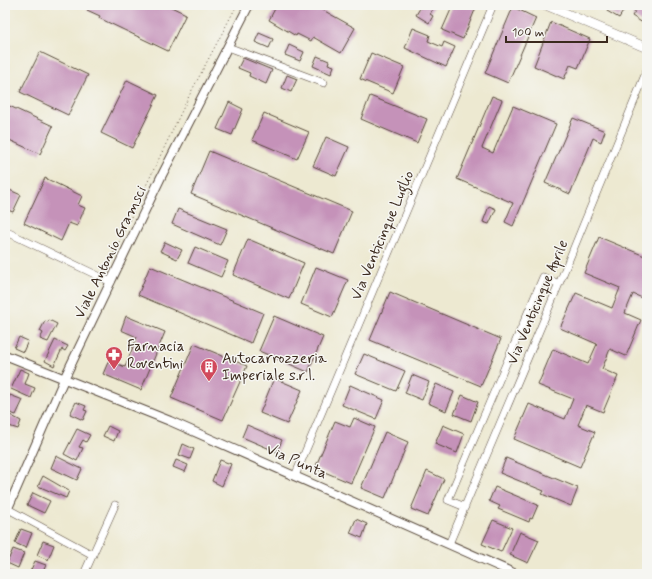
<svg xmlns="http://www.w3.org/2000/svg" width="652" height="579" font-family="Mynerve,sans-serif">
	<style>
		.building { fill: #c592b9 }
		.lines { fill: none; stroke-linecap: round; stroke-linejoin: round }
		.minor-casing { stroke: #564739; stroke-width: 8 }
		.tertiary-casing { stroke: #564739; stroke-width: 10 }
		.secondary-casing { stroke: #564739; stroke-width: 10 }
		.path { stroke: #564739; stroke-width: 1; stroke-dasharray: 1 3; stroke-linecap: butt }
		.minor { stroke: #fff; stroke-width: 7 }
		.tertiary { stroke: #fff; stroke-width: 8 }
		.secondary { stroke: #fff; stroke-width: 9 }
		.labels { text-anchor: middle; stroke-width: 3; stroke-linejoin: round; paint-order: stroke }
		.street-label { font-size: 15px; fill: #3b2a1e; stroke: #f6f6f2 }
		.poi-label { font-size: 15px; fill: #3b2a1e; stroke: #f6f6f2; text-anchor: start }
	</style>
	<rect width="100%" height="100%" fill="#f6f6f2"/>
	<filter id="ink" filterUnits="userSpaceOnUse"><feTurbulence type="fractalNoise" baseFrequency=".025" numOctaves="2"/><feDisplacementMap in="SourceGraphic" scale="8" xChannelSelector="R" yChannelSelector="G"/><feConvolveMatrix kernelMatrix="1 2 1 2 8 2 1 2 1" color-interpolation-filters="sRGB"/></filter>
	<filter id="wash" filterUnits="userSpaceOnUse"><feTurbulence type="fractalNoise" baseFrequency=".012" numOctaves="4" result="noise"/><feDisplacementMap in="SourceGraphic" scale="16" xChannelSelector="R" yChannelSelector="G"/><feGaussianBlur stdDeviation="0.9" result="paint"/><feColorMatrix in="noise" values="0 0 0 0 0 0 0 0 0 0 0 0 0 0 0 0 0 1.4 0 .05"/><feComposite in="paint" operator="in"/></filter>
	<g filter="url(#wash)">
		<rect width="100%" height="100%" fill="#ede9d1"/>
		<g id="blocks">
			<path class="building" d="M90 5H167L186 14 168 51 99 18 100 16 87 10Z
				M277 5H314L355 28 341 53 313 37 311 41 297 34 296 36 269 20Z
				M422 5H435L430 14 433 16 429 23 416 15Z
				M453 5H477L463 39 442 30Z
				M611 5H627L619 18 607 11Z
				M639 5 647 10 646 25 632 16Z
				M513 7 536 18 508 83 485 73Z
				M551 22 590 39 578 68 570 65 564 79 534 66Z
				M413 28 430 35 428 41 442 47 444 42 455 47 446 67 405 48Z
				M259 33 273 39 269 48 255 42Z
				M289 45 304 52 300 61 285 55Z
				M40 52 88 75 68 115 20 92Z
				M371 53 404 67 393 93 360 79Z
				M317 56 329 61 328 64 334 66 331 74 313 66Z
				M243 58 272 70 266 84 249 76 250 73 238 68Z
				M287 75 297 79 291 92 282 88Z
				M127 80 158 95 132 148 101 133Z
				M370 96 427 119 417 143 361 119Z
				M492 96 502 100 482 148 493 153 513 106 556 124 513 226 505 222 513 203 457 179Z
				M229 102 243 109 232 135 217 129Z
				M5 104 53 126 40 154 5 138Z
				M264 113 309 132 297 159 252 140Z
				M573 118 605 131 601 142 593 138 570 194 545 183Z
				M326 137 349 147 336 176 313 166Z
				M209 151 352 211 334 254 191 194Z
				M45 178 82 196 78 205 85 208 77 226 69 223 61 241 24 223Z
				M5 188 21 195 13 212 5 209Z
				M489 206 496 209 489 224 483 222Z
				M178 209 227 229 220 245 172 224Z
				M599 237 647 257V300L633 294 625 313 641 320 626 356 610 349 602 369 618 376 603 412 586 405 578 425 595 432 580 467 514 439 529 404 565 419 573 399 538 385 553 349 588 364 597 344 560 328 576 293 612 308 620 288 584 273Z
				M248 239 304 263 289 299 233 275Z
				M165 242 182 250 177 259 160 251Z
				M195 247 228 261 221 277 188 263Z
				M150 266 263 313 251 343 138 295Z
				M316 267 348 280 332 317 301 304Z
				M390 292 501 339 481 386 370 340Z
				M126 316 165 332 141 390 103 374 109 360 125 367 137 337 121 330Z
				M274 316 323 337 308 372 259 351Z
				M49 320 57 324 48 342 40 339 43 333 40 331 45 321 48 322Z
				M19 337 28 341 23 352 14 348Z
				M55 340 68 346 65 351 62 349 54 366 45 361Z
				M194 344 247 366 223 420 171 398Z
				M364 354 405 371 396 391 355 374Z
				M20 369 29 373 25 384 35 388 31 398 11 389Z
				M412 375 429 382 422 400 405 393Z
				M274 378 302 390 287 424 260 413Z
				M436 384 454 392 446 411 428 403Z
				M350 385 384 400 376 419 342 405Z
				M10 395 23 400 16 415 8 412 5 418V406Z
				M462 395 478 402 471 421 454 414Z
				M76 402 86 406 84 410 87 411 83 420 70 414Z
				M10 415 21 421 18 429 9 426 7 430 5 429Z
				M354 418 375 427 351 483 315 468 335 421 350 427Z
				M247 425 282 440 277 452 242 437Z
				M443 425 464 434 457 453 435 444Z
				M108 426 118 431 114 441 103 436Z
				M77 429 90 435 86 442 83 440 79 447 83 448 77 461 64 454Z
				M385 432 408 442 385 498 361 488Z
				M183 444 194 449 190 459 179 455Z
				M56 456 82 469 77 480 51 468Z
				M506 458 578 488 571 506 542 494 544 491 500 473Z
				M176 460 188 465 185 472 173 467Z
				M220 460 231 464 222 486 212 481Z
				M427 471 444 479 428 516 411 509Z
				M43 476 69 491 66 498 38 486Z
				M495 487 538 505 532 519 530 518 529 522 498 509 500 506 489 501Z
				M33 493 50 501 44 513 27 505Z
				M356 519 367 524 362 538 350 533Z
				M493 520 512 528 501 552 482 544Z
				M21 529 32 533 26 548 15 543Z
				M520 532 539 540 528 563 510 555Z
				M43 541 54 545 48 560 37 555Z
				M13 549 24 553 18 568 7 563Z
				M35 561 46 565 42 574H29Z
				M5 570 15 574H5Z"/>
		</g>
	</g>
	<g filter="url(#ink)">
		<use href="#blocks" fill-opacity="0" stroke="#564739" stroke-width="1"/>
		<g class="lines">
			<defs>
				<path id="minor" d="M228 47 324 83
					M5 231 111 282
					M295 476 493 5
					M465 507 448 500 543 277 559 284
					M8 509 93 555
					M449 544 559 284 647 70
					M84 574 115 505"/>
				<path id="tertiary" d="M5 355 170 421 516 574
					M5 515 65 377 161 177 249 5"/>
				<path id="secondary" d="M546 5 647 48"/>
			</defs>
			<use href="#minor" class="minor-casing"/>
			<use href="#tertiary" class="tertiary-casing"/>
			<use href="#secondary" class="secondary-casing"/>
			<path class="path" d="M105 271 190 94 237 5
				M5 495 9 486"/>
			<use href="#minor" class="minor"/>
			<use href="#tertiary" class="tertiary"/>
			<use href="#secondary" class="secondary"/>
		</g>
	</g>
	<defs>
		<symbol id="pharmacy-pin" viewBox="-11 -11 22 30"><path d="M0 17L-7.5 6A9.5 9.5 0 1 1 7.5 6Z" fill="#d1495b" stroke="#f6f6f2"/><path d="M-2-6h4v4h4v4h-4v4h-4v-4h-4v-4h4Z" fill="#fff"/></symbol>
		<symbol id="building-pin" viewBox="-11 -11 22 30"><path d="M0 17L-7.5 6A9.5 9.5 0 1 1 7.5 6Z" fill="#d1495b" stroke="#f6f6f2"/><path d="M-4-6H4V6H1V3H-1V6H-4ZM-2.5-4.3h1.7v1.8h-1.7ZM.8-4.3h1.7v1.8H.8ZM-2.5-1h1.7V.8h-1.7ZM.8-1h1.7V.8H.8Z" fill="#fff"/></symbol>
	</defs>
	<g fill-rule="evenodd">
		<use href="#pharmacy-pin" x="104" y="345" width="20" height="27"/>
		<use href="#building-pin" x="199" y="357" width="20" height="27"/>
	</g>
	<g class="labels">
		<g class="street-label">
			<text transform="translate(382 235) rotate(-67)" y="5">Via Venticinque Luglio</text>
			<text transform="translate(110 252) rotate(-64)" y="5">Viale Antonio Gramsci</text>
			<text transform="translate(537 302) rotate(-67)" y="5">Via Venticinque Aprile</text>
			<text transform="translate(297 461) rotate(24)" y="5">Via Punta</text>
		</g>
		<g class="poi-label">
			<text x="127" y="351">Farnacia<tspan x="127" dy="17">Roventini</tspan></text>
			<text x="222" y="363">Autocarrozzeria<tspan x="222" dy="17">Imperiale s.r.l.</tspan></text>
		</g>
	</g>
	<rect width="652" height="579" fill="none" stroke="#f6f6f2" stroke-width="20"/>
	<path d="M506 36v6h101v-6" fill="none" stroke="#3b2a1e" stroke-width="2"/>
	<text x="512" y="36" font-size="12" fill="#3b2a1e" stroke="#f6f6f2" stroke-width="3" paint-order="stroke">100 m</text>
</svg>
